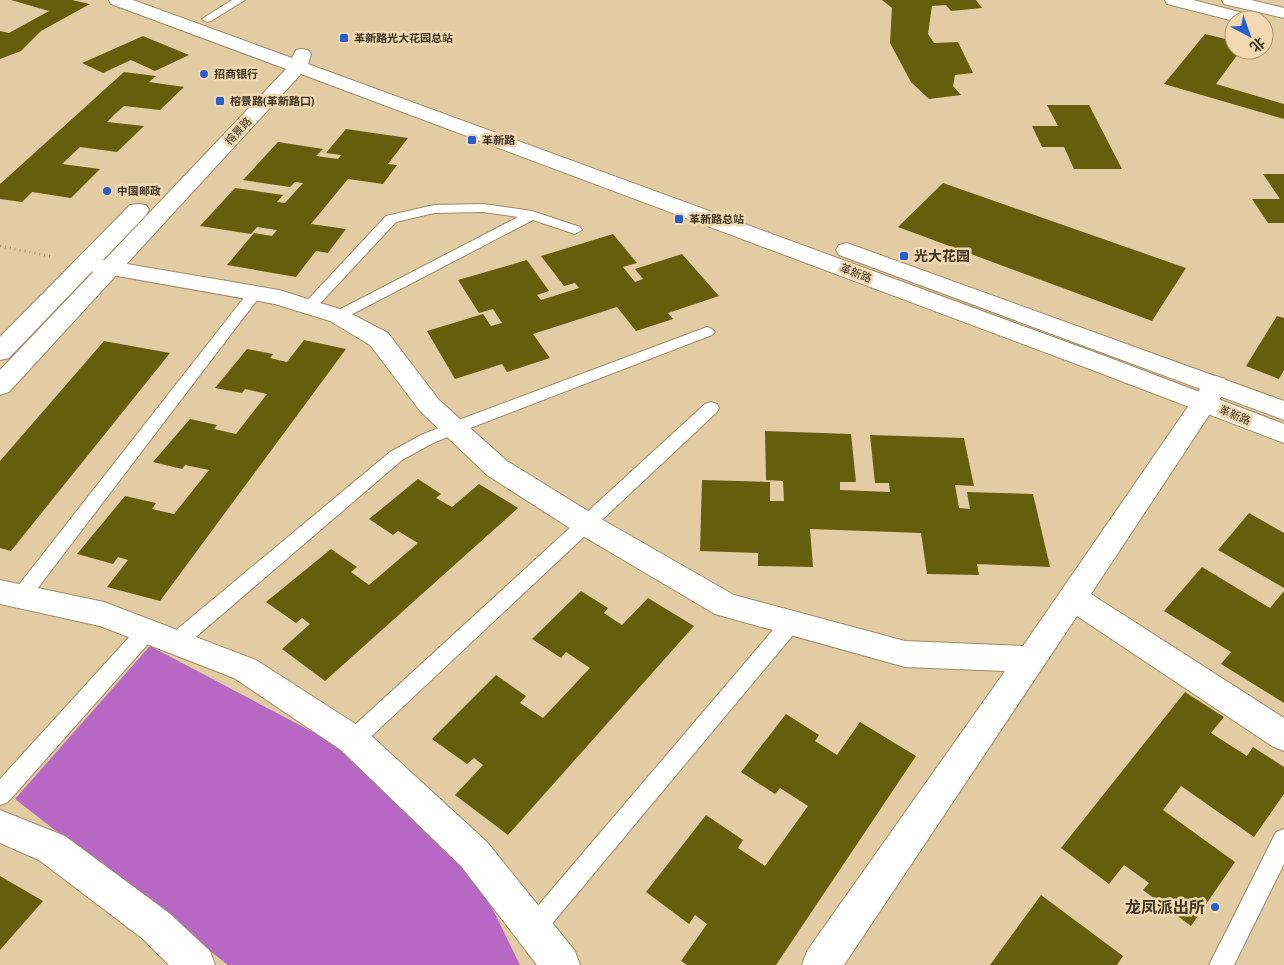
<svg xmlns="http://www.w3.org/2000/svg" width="1284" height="965" font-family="'Open Sans','Noto Sans SC',sans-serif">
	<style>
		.forest { fill: #b767c4 }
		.building { fill: #675e0d }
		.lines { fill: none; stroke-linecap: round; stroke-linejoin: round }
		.service-casing { stroke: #9f8963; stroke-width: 2 }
		.minor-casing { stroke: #9f8963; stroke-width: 2 }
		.tertiary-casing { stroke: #9f8963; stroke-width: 2 }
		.path { stroke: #ac9a79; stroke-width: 3; stroke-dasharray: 1 4; stroke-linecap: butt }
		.service { fill: #fff; fill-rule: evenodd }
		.minor { fill: #fff; fill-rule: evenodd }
		.tertiary { fill: #fff; fill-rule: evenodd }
		.poi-dot { fill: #275fcc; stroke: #f0d9b0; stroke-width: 2 }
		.labels { text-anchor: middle; stroke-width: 5; stroke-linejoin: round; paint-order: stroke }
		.far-poi-label { font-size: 11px; font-weight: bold; fill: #3c3323; stroke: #f0d9b0; text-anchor: start }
		.far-street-label { font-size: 11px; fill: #3c3323; stroke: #f0d9b0 }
		.poi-label { font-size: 14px; font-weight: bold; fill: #3c3323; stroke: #f0d9b0; text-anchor: start }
		.near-poi-label { font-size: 16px; font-weight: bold; fill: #3c3323; stroke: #f0d9b0; text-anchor: end }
	</style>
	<rect width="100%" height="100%" fill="#e2cca3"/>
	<path class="forest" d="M150 646 347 750 473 869 520 965H228L15 799Z"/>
	<path class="building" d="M11 0H72L90 4 41 31 21 51 0 59V31L9 33 49 11Z
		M882 0H976L982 8 951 11 946 5 932 6 928 34 934 43 958 42 973 73 955 75 953 86 961 95 929 99 911 82 890 43 892 8Z
		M1205 34 1234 41V50H1241L1216 84 1284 104V119L1164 84Z
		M143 36 189 55 155 71 131 60 103 73 82 63Z
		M124 72 156 76 149 82 184 87 160 110 124 106 115 114 107 122 144 126 117 152 80 147 62 164 100 169 71 198 32 192 22 202 0 199V184Z
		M1047 105H1089L1122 169H1074L1064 147H1042L1032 126H1058Z
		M346 129 408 138 388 164 397 165 383 184 348 179 311 224 346 229 328 253 316 251 296 277 227 265 254 233 272 236 277 230 257 227 251 234 200 226 235 188 283 195 277 202 285 203 303 183 295 182 290 187 243 180 278 142 323 149 316 156 338 159 341 155 326 153Z
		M1263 174H1284V223H1268L1252 199H1280Z
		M943 183 1186 268 1152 321 898 227Z
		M613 234 637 263 623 267 635 282 643 279 635 269 682 254 719 296 668 313 673 319 636 331 617 307 533 334 550 358 507 372 502 364 455 379 427 331 483 314 491 326 502 323 493 309 479 313 458 280 527 260 549 291 537 295 541 300 579 288 575 283 564 286 541 256Z
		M1277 316 1284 318V370L1279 379 1246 366Z
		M304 340 346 349 160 601 107 587 128 560 118 557 113 564 77 554 125 496 156 503 152 509 174 514 209 470 185 465 182 469 153 462 190 419 217 425 214 429 236 434 267 394 245 389 242 393 215 388 247 349 273 354 270 358 287 362Z
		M104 341 170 353 11 551 0 548V461Z
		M765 431 851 434 856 482H840V490L890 492 889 483H875L870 435 964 438 974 486 955 485 959 508 970 509 967 492 1033 494 1050 567 977 564 979 575 927 574 921 533 810 529 813 567 758 566V553L700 551 702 480 770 482V501H784L783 481 766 480Z
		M418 479 441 494 436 498 452 507 479 484 518 508 325 681 282 649 310 624 302 618 296 623 266 602 331 549 357 567 351 572 369 585 418 543 398 531 393 535 369 519Z
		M1249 513 1284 533V588L1218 550Z
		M1202 567 1270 608 1284 591V703L1221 664 1231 652 1164 611Z
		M581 591 608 608 604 613 622 625 648 598 694 626 508 835 455 795 483 765 474 758 467 764 432 739 496 675 526 696 520 703 543 718 590 668 566 652 561 658 532 639Z
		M1185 692 1224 717 1211 733 1247 756 1253 747 1284 767V794L1254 837 1181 786 1163 810 1235 862 1191 926 1143 890 1149 883 1124 865 1109 884 1061 848Z
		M786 714 819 735 815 741 837 755 860 722 916 756 776 965H687L681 961 707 924 695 915 689 924 646 892 706 815 743 840 738 848 765 866 808 806 780 788 775 794 741 772Z
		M0 876 43 901 0 950Z
		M1041 895 1123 956 1117 965H990Z"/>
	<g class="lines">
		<defs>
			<path id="service" d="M232 0H245L211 21 207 22 202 19Z
				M483 204 532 211 580 227 582 230 575 234 533 220 343 319H333L330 316 333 313 518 217 483 212 434 213 396 222 314 310H304L301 307 386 216 434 205Z
				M255 288 260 290 262 293 260 296 28 601 21 604 14 601 11 596 14 591 250 290Z
				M707 327 712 329 715 332 712 335 460 432 433 443 402 460 183 648 176 650 169 648 166 642 169 636 390 452 421 435 448 424Z
				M711 402 717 404 719 408 717 412 360 747 353 749 346 747 342 740 346 733 705 404Z
				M791 615 798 617 801 623 798 629 541 937 533 941 525 937 521 929 525 921 784 617Z
				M148 622 155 624 158 630 155 636 8 802 0 805V779L141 624Z
				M1284 829V864L1234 965H1209L1276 832Z"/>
			<path id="minor" d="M86 257 279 290 346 311 388 333 439 400 507 461 596 516 734 595 905 641 1023 646 1207 379 1216 376 1225 379 1229 385 1225 391 1091 594 1284 718V751L1272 746 1077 616 844 965H802L807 951 1005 671 905 667 715 614 576 532 487 475 421 412 370 345 330 321 275 304 78 269 75 264 78 259Z
				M0 580 104 602 256 660 365 730 487 842 575 951 580 965H537L461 866 341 750 234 678 100 626 0 604Z
				M0 810 65 836 169 913 210 951 215 965H169L143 939 39 860 0 843Z"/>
			<path id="tertiary" d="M109 0H133L292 58 296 50 302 49 308 50 311 54 308 64 1105 356 1284 424V443L1087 368 301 74 9 392 0 395V370L286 69 111 4Z
				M1165 0H1193L1255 16 1258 20 1234 21 1167 4Z
				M1222 0H1251L1284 8V18L1224 4Z
				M138 204 146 205 149 210 146 215 9 358 0 360V337L130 205Z
				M847 243 1284 401V420L839 255 836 250 839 245Z"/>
		</defs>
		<use href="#service" class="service-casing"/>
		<use href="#minor" class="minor-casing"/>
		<use href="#tertiary" class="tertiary-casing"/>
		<path class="path" d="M0 246 53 257"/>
		<use href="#service" class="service"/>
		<use href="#minor" class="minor"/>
		<use href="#tertiary" class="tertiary"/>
	</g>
	<g class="poi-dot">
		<rect x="339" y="33" width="10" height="10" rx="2.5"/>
		<circle cx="204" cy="74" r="5"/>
		<rect x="215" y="96" width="10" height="10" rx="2.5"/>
		<rect x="467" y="135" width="10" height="10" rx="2.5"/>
		<circle cx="107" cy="191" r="5"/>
		<rect x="674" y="214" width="10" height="10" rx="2.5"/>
		<rect x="899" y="251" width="10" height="10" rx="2.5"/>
		<circle cx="1215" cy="907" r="5"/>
	</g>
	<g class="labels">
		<g class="far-poi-label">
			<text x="354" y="42">革新路光大花园总站</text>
			<text x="214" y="78">招商银行</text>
			<text x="230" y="105">榕景路(革新路口)</text>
			<text x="482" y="144">革新路</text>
			<text x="117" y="195">中国邮政</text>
			<text x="689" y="223">革新路总站</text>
		</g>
		<g class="far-street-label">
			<text transform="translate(238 131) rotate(-47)" y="4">榕景路</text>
			<text transform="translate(856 273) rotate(20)" y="4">革新路</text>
			<text transform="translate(1235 415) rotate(22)" y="4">革新路</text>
		</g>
		<g class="poi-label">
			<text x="914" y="261">光大花园</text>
		</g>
		<g class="near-poi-label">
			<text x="1205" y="913">龙凤派出所</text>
		</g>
	</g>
	<g transform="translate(1249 35) rotate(139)"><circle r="24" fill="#f0d9b0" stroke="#a89778"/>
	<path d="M0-4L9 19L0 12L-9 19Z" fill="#275fcc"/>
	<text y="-8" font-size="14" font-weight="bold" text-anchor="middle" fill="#3c3323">北</text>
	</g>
</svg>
